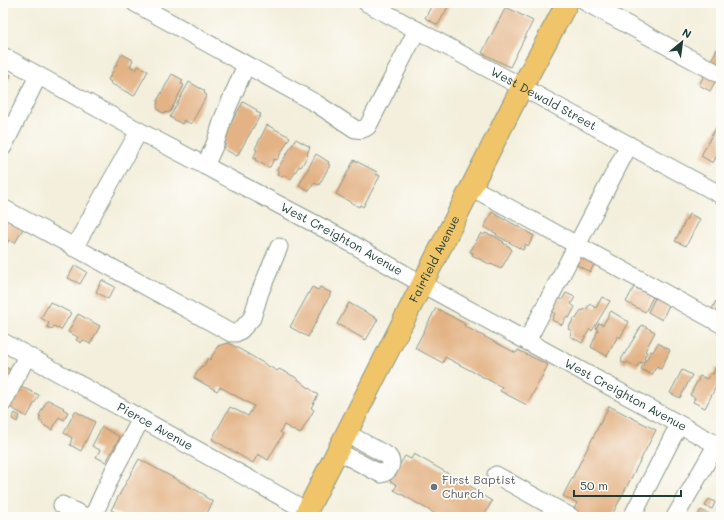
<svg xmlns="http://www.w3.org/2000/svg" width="724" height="520" font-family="Mali,sans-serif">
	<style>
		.building { fill: #e3b285 }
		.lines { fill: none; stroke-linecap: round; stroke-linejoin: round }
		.minor-casing { stroke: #899688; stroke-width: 19 }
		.major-casing { stroke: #899688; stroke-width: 23 }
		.minor { stroke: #fff; stroke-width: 17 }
		.major { stroke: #f0c469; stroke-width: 21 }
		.worship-dot { fill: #6b7280; stroke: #fdfcf7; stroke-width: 1.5 }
		.labels { text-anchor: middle; stroke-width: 3.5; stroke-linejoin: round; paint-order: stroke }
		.street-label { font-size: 12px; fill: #1f3d34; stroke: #fdfcf7 }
		.worship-label { font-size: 12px; fill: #5b616d; stroke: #fdfcf7; text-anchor: start }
	</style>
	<rect width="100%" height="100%" fill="#fdfcf7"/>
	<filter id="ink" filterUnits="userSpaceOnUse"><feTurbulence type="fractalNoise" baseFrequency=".025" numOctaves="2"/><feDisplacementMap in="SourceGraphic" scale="8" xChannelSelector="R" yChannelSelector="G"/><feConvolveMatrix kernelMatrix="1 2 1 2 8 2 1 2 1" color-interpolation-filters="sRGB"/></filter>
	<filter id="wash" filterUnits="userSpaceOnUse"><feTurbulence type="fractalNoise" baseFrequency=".012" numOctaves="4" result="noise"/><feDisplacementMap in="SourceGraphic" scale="16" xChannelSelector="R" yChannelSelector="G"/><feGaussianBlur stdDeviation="0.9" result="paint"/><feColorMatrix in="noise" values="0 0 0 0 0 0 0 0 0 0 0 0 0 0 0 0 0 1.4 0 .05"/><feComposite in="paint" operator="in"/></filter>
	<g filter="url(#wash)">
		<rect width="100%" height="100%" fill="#f3efdc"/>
		<g id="blocks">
			<path class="building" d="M433 3H450L438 25 425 18Z
				M506 7 533 21 510 67 482 53Z
				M717 49 721 52V68L710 62Z
				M122 54 133 60 130 66 136 70 138 66 148 71 134 96 110 83 111 82 108 80Z
				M3 70 11 75 8 81 6 80 5 82 6 83 3 89Z
				M172 74 183 80 181 84 184 85 170 112 163 113 158 110 157 106 158 101H157Z
				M705 74 716 80 710 91 699 85Z
				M189 82 205 91 204 93 207 95 191 124 184 120 182 124 170 117Z
				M243 102 257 110 256 112 261 114 237 156 224 149 226 144 221 141Z
				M267 125 290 137 277 160 274 159 270 167H268L255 160 256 159 253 158 257 150 255 149Z
				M716 127 721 130V155L720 157 717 155 713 163 701 156Z
				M296 139 310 147 307 154 308 155 301 167 299 166 291 179 284 175 283 177 277 174 279 171 277 170Z
				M316 154 329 162 328 164 330 165 319 185 314 183 309 191 299 185Z
				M354 160 377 172 376 174 380 176 363 207 360 205 359 207 336 194Z
				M492 212 505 220V219L534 236 528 246 526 244 523 250 496 235 497 234 484 227Z
				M689 214 700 219 686 246 675 241Z
				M3 215 24 227 15 243 9 240 6 245 3 243Z
				M481 233 484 235 485 233 494 236 504 242 503 243 510 247V248L512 250 501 269 491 264V265L472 255 473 253 470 252Z
				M582 251 597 259 590 272 575 264Z
				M75 265 87 272 80 284 68 278Z
				M102 280 115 287 108 299 96 292Z
				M312 287 318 290 320 287 331 293 308 337 290 327Z
				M634 287 653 297 645 312 626 302Z
				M566 293 575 297 571 304 575 307 569 318 566 317 562 325 552 320 555 313 551 311 558 298 562 300Z
				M602 297 610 301 592 331 590 329 582 343 570 336 572 331 568 329 574 318 576 319 581 310 583 311 584 309 586 310 590 304 596 308Z
				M655 298 669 305 662 320 648 312Z
				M716 301 721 304V316L711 311Z
				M50 302 71 313 61 330 54 326 52 329 47 327 49 323 41 318Z
				M349 303 378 319 366 340 337 324Z
				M436 308 465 324 464 326 516 353 518 350 548 365 527 405 500 391 502 387 445 357 443 363 415 348Z
				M611 311 629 322 620 338 618 336 607 356 591 347 598 330 596 328 599 323 603 325Z
				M78 314 100 326 90 344 83 340 81 343 76 340 78 337 68 332Z
				M642 325 655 332 645 351 647 352 644 358 645 359 643 363 640 362 637 367 627 362 626 364 621 362 622 358Z
				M229 343 277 371 279 369 295 377 318 395 311 408 314 410 300 434 284 425 280 432 283 434 268 460 258 454 253 463 212 439 230 407 248 416 254 406 220 387 217 391 194 378 201 366 203 367 208 358 210 360 218 346Z
				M658 343 670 350 661 369 656 367 652 375 641 369 651 351 653 352Z
				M3 366 13 371 3 391Z
				M716 367 721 370V377L705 408 693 402 695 398 690 395 700 376 707 379 711 373 713 374Z
				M682 370 692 375 680 398 670 393Z
				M19 386 39 395 27 417 10 407Z
				M47 400H48L64 408 63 409 68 412 64 420 59 417 52 430 42 424 43 423 39 420 41 417 39 416Z
				M609 406 656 430 611 517H584L573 511 577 503 563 496Z
				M75 411 95 422 81 451 70 445 72 438 64 433Z
				M15 413 20 416 17 422 12 419Z
				M102 427 120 437 106 462 96 457 100 450 92 446Z
				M414 454 475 489V491L492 501 483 517H441L394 490 397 485 390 481 405 456 411 459Z
				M139 459 205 495V497L213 502 205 517H124L111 510Z
				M709 499 715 502 712 509 705 506Z
				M701 510 713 516V517H697Z"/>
		</g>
	</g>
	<g filter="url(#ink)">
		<use href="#blocks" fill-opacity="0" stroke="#899688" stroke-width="1"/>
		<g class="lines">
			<defs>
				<g id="minor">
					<path d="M135 3 317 104 355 129C360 130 363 130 368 126L417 30"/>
					<path id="s1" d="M367 3 721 195"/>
					<path d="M587 3 721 75"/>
					<path id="s2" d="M3 56 139 131 340 237 422 284 721 447"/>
					<path d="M3 147 38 76"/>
					<path d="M205 166 215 144 224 116 246 65"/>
					<path d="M471 187 721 324"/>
					<path d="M3 208 231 333H236L241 330 252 318 260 292 279 247"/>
					<path d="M74 248 139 131"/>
					<path d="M527 341 629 145"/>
					<path id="s3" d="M3 342 307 511"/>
					<path d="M3 403 27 356"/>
					<path d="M337 451 381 474C390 472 394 463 388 456L346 433"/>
					<path d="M496 475 571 517"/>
					<path d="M62 505 86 517"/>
					<path d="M89 517 95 512 114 470 141 419"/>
					<path d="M632 517 673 436 680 425"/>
					<path d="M675 517 717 444"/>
				</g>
				<g id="major">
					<path id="s4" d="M304 517 522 87 567 3"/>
				</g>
			</defs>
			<use href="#minor" class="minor-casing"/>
			<use href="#major" class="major-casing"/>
			<use href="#minor" class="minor"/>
			<use href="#major" class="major"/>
		</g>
	</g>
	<circle class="worship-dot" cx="434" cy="487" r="4"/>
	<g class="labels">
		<g class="street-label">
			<text dy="4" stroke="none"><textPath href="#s1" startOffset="201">West Dewald Street</textPath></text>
			<text dy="4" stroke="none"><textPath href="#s2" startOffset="385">West Creighton Avenue</textPath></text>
			<text dy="4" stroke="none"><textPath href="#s4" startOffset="289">Fairfield Avenue</textPath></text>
			<text dy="4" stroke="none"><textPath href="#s2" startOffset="709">West Creighton Avenue</textPath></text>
			<text dy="4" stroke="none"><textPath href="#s3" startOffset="174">Pierce Avenue</textPath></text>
		</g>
		<g class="worship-label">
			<text x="442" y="484">First Baptist<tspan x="442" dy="14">Church</tspan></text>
		</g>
	</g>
	<rect width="724" height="520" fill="none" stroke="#fdfcf7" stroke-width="16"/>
	<g transform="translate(682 42) rotate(29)" stroke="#fdfcf7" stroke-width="3" paint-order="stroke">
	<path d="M0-3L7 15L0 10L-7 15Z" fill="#1f3d34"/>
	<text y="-6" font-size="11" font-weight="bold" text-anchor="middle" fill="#1f3d34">N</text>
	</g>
	<path d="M574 490v6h107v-6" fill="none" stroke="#1f3d34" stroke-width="2"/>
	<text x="580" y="490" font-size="12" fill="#1f3d34" stroke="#fdfcf7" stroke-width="3" paint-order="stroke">50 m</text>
</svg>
